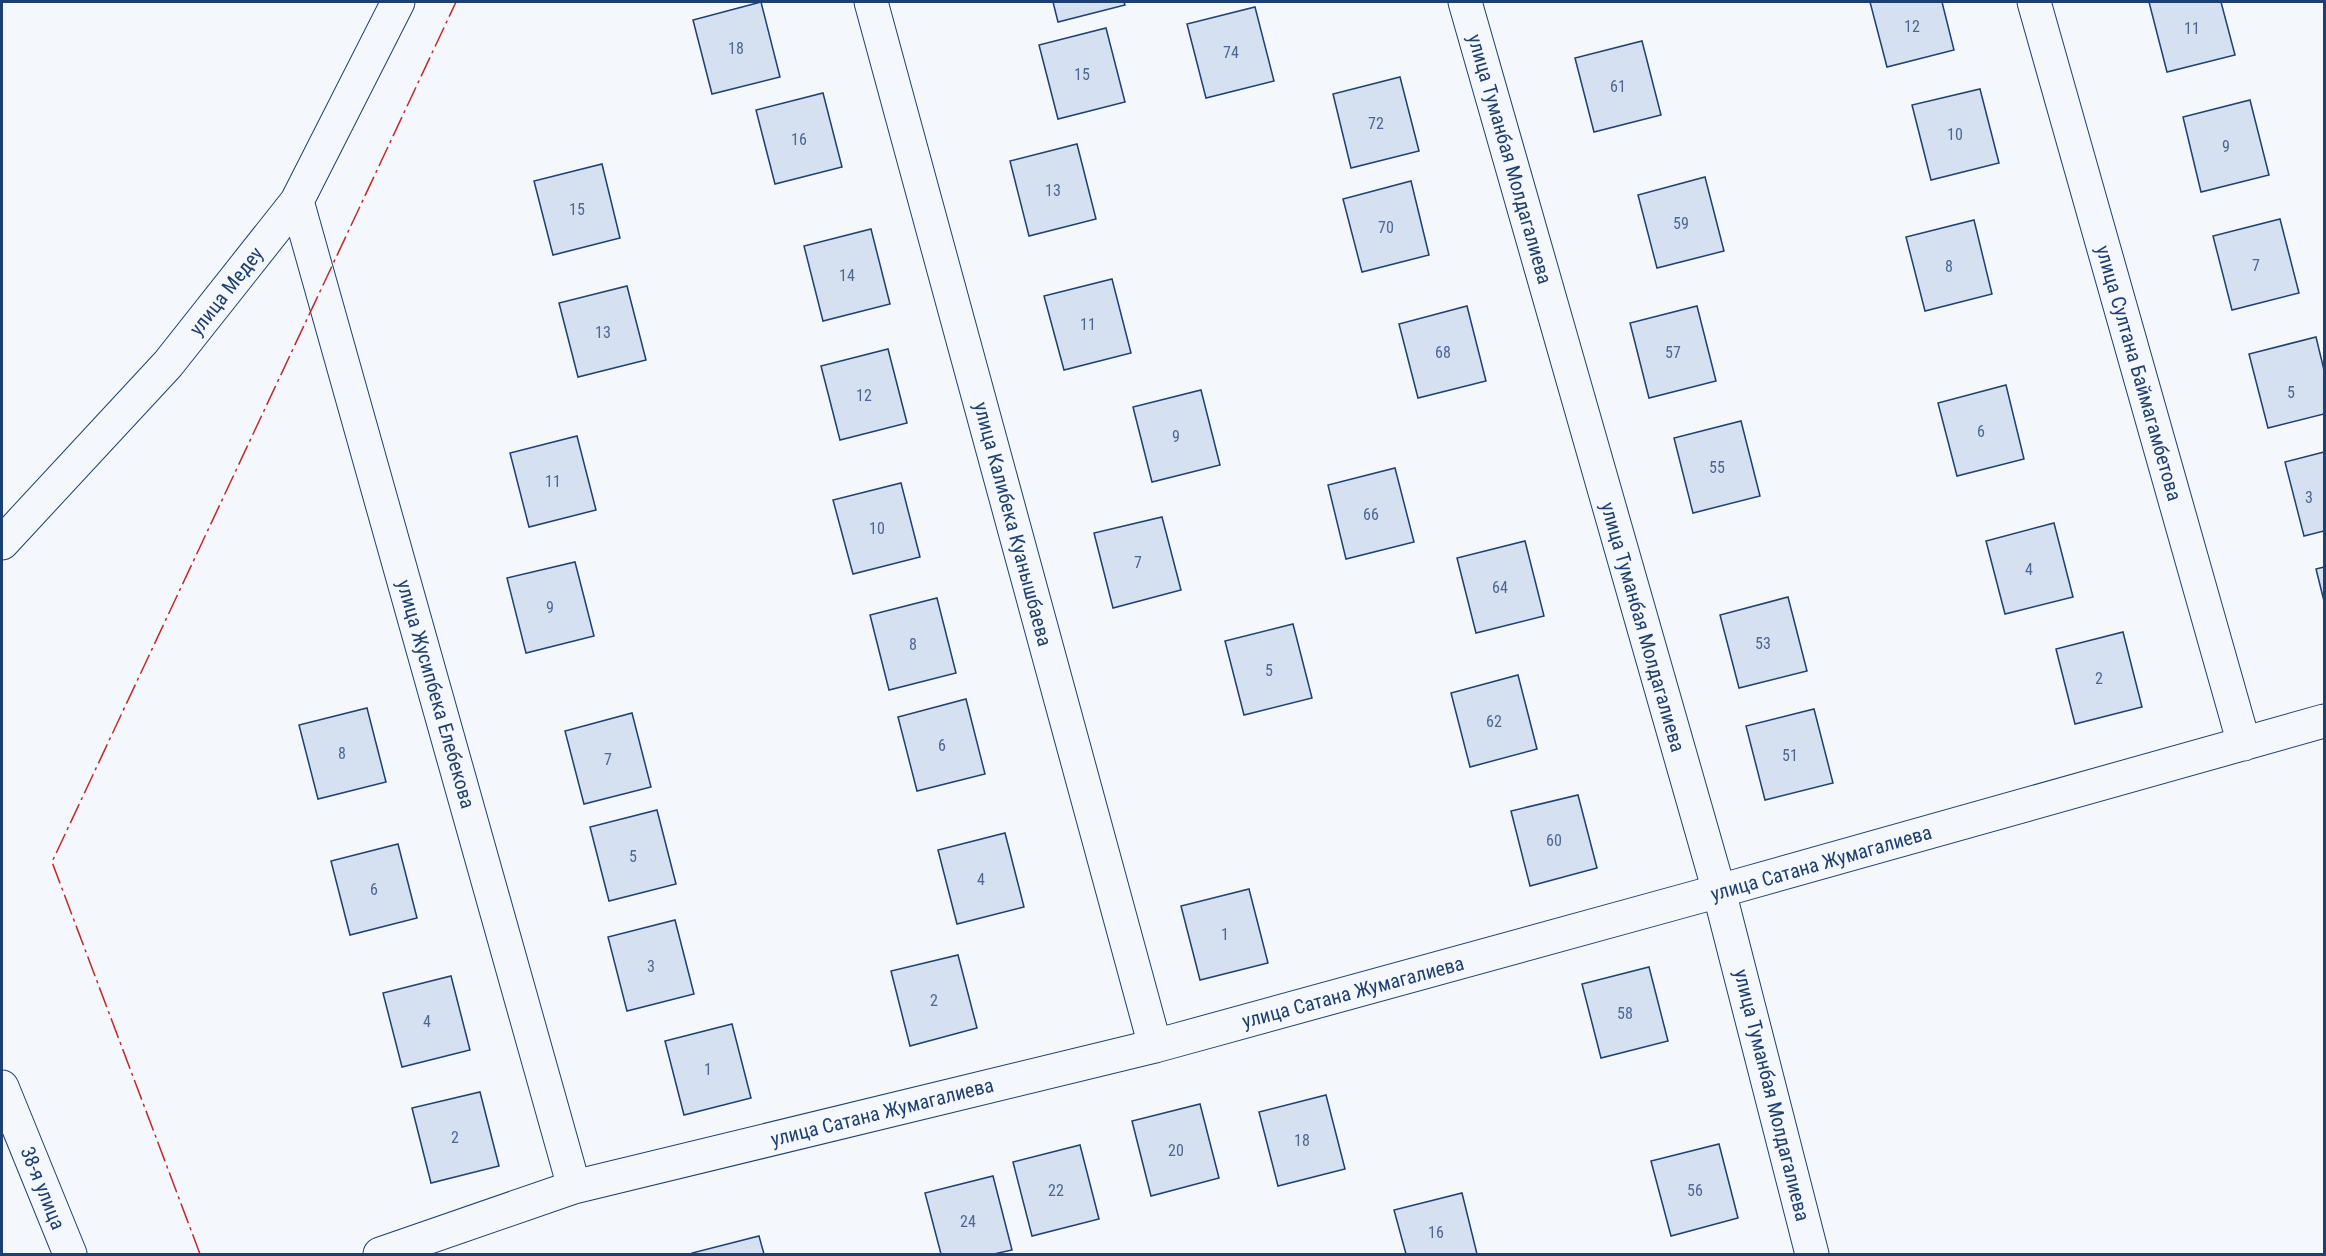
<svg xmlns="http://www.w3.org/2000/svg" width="2326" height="1256" font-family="'Roboto Condensed',sans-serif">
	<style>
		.building { fill: #d5e0f0; stroke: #1d3f73; stroke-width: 1.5 }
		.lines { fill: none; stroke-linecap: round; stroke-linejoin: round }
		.street-casing { stroke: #1d3f73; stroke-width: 35 }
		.street { stroke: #f4f7fb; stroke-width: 33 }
		.power { stroke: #c62828; stroke-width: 1.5; stroke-dasharray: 21 4.5 3 4.5; stroke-linecap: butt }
		.labels { text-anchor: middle; stroke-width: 4.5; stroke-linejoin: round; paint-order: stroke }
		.number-label { font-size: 16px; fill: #4b6792 }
		.street-label { font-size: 20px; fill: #1d3f73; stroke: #f4f7fb }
	</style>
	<rect width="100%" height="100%" fill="#f4f7fb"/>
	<path class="building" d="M761 2 780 77 712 94 693 20Z
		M1053 2H1124L1125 5 1058 22Z
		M1870 2H1942L1954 50 1887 67Z
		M2149 2H2221L2235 55 2167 72Z
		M1255 7 1274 81 1206 98 1187 24Z
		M1106 28 1125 102 1058 119 1039 45Z
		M1642 41 1661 115 1594 132 1575 58Z
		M1400 77 1419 151 1351 168 1333 94Z
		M1980 89 1999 163 1931 180 1912 105Z
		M823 93 842 167 775 184 756 110Z
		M2250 100 2269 175 2201 192 2183 117Z
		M1077 144 1096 219 1029 236 1010 161Z
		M602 164 620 238 553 255 534 181Z
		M1705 177 1724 251 1657 268 1638 195Z
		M1411 181 1429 255 1362 272 1343 199Z
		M2280 219 2299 293 2232 310 2213 236Z
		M1974 220 1992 294 1925 311 1906 237Z
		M871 229 890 304 823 321 804 246Z
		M1112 279 1131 353 1064 370 1044 296Z
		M627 286 646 360 578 377 559 303Z
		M1467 306 1486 381 1418 398 1399 324Z
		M1697 306 1716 381 1649 398 1630 323Z
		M2316 337 2324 370V414L2268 428 2249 354Z
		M888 349 907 423 840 440 821 366Z
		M2006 385 2024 459 1957 476 1938 403Z
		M1201 390 1220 465 1152 482 1133 407Z
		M1741 421 1760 496 1693 513 1674 438Z
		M577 436 596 510 529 527 510 453Z
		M2324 452V531L2304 536 2285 462Z
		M1395 468 1414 542 1346 559 1328 485Z
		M901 483 920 557 853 574 833 500Z
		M1162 517 1181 590 1113 608 1094 533Z
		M2054 523 2073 597 2005 614 1986 541Z
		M1525 541 1544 616 1476 633 1457 558Z
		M575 562 594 636 526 653 507 578Z
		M2324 567V601L2316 569Z
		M1788 597 1807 671 1739 688 1720 615Z
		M937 598 956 673 889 690 870 615Z
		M1293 624 1312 698 1244 715 1225 641Z
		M2123 632 2142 707 2075 724 2056 649Z
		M1518 675 1537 749 1470 767 1451 693Z
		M966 699 985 774 917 791 898 717Z
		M367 708 386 782 318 799 299 725Z
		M1814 709 1833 783 1765 800 1746 726Z
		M632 713 651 787 584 804 565 731Z
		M1578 795 1597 868 1530 886 1511 811Z
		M657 810 676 884 609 901 590 827Z
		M1005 833 1024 907 957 924 938 850Z
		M398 844 417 918 350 935 331 861Z
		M1249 889 1268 963 1200 980 1181 906Z
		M675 920 694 994 627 1011 608 937Z
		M958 955 977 1028 910 1046 891 971Z
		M1649 967 1668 1041 1601 1058 1582 984Z
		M451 976 470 1050 402 1067 383 993Z
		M732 1024 751 1098 684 1115 665 1041Z
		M480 1092 499 1166 431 1183 412 1108Z
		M1326 1095 1345 1169 1278 1186 1259 1112Z
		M1200 1104 1219 1178 1151 1196 1132 1121Z
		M1719 1144 1738 1218 1671 1236 1651 1161Z
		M1080 1145 1099 1219 1032 1236 1013 1162Z
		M993 1176 1012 1250 994 1254H941L925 1193Z
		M1462 1193 1477 1254H1406L1394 1210Z
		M759 1236 764 1254H692V1253Z"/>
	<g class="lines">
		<defs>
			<path id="street" d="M871 2 1155 1046
				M1465 2 1719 891 1812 1254
				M2034 2 2244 744
				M297 201 574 1187
				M2 543 168 364 297 201 398 2
				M2 1087 70 1254
				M380 1254 574 1187 1155 1046 1719 891 2324 721"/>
		</defs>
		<use href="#street" class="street-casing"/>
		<use href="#street" class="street"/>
		<path class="power" d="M200 1254 52 862 456 2"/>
	</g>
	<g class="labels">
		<g class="number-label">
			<text x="1912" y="32">12</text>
			<text x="2192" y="34">11</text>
			<text x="736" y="54">18</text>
			<text x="1231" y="58">74</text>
			<text x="1082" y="80">15</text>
			<text x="1618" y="92">61</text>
			<text x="1376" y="129">72</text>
			<text x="1955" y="140">10</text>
			<text x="799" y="145">16</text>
			<text x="2226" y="152">9</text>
			<text x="1053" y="196">13</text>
			<text x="577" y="215">15</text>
			<text x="1681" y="229">59</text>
			<text x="1386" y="233">70</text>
			<text x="2256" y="271">7</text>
			<text x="1949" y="272">8</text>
			<text x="847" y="281">14</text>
			<text x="1088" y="330">11</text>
			<text x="603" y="338">13</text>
			<text x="1443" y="358">68</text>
			<text x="1673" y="358">57</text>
			<text x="2291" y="398">5</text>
			<text x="864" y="401">12</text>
			<text x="1981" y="437">6</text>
			<text x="1176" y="442">9</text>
			<text x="1717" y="473">55</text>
			<text x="553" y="487">11</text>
			<text x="2309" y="503">3</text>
			<text x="1371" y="520">66</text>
			<text x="877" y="534">10</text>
			<text x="1138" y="568">7</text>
			<text x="2029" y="575">4</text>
			<text x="1500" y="593">64</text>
			<text x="550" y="613">9</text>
			<text x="1763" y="649">53</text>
			<text x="913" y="650">8</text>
			<text x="1269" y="676">5</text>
			<text x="2099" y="684">2</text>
			<text x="1494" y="727">62</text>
			<text x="942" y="751">6</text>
			<text x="342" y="759">8</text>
			<text x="1790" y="761">51</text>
			<text x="608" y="765">7</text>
			<text x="1554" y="846">60</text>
			<text x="633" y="862">5</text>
			<text x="981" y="885">4</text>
			<text x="374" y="895">6</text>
			<text x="1225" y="940">1</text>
			<text x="651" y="972">3</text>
			<text x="934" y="1006">2</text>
			<text x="1625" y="1019">58</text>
			<text x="427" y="1027">4</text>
			<text x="708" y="1075">1</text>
			<text x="455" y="1143">2</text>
			<text x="1302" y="1146">18</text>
			<text x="1176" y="1156">20</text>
			<text x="1056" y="1196">22</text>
			<text x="1695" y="1196">56</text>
			<text x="968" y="1227">24</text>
			<text x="1436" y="1238">16</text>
		</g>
		<g class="street-label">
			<text transform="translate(1510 159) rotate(74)" y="7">улица Туманбая Молдагалиева</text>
			<text transform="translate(226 291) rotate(-52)" y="7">улица Медеу</text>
			<text transform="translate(2139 373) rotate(74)" y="7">улица Султана Баймагамбетова</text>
			<text transform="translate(1013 524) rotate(75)" y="7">улица Калибека Куанышбаева</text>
			<text transform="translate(1643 627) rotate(74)" y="7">улица Туманбая Молдагалиева</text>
			<text transform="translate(436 694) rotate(74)" y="7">улица Жусипбека Елебекова</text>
			<text transform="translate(1821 863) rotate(-16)" y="7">улица Сатана Жумагалиева</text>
			<text transform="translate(1353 992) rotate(-15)" y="7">улица Сатана Жумагалиева</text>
			<text transform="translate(1772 1095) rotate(76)" y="7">улица Туманбая Молдагалиева</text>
			<text transform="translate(882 1112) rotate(-14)" y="7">улица Сатана Жумагалиева</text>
			<text transform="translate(43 1188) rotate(68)" y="7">38-я улица</text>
		</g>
	</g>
	<rect width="2326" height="1256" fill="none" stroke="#1d3f73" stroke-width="6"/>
</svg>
